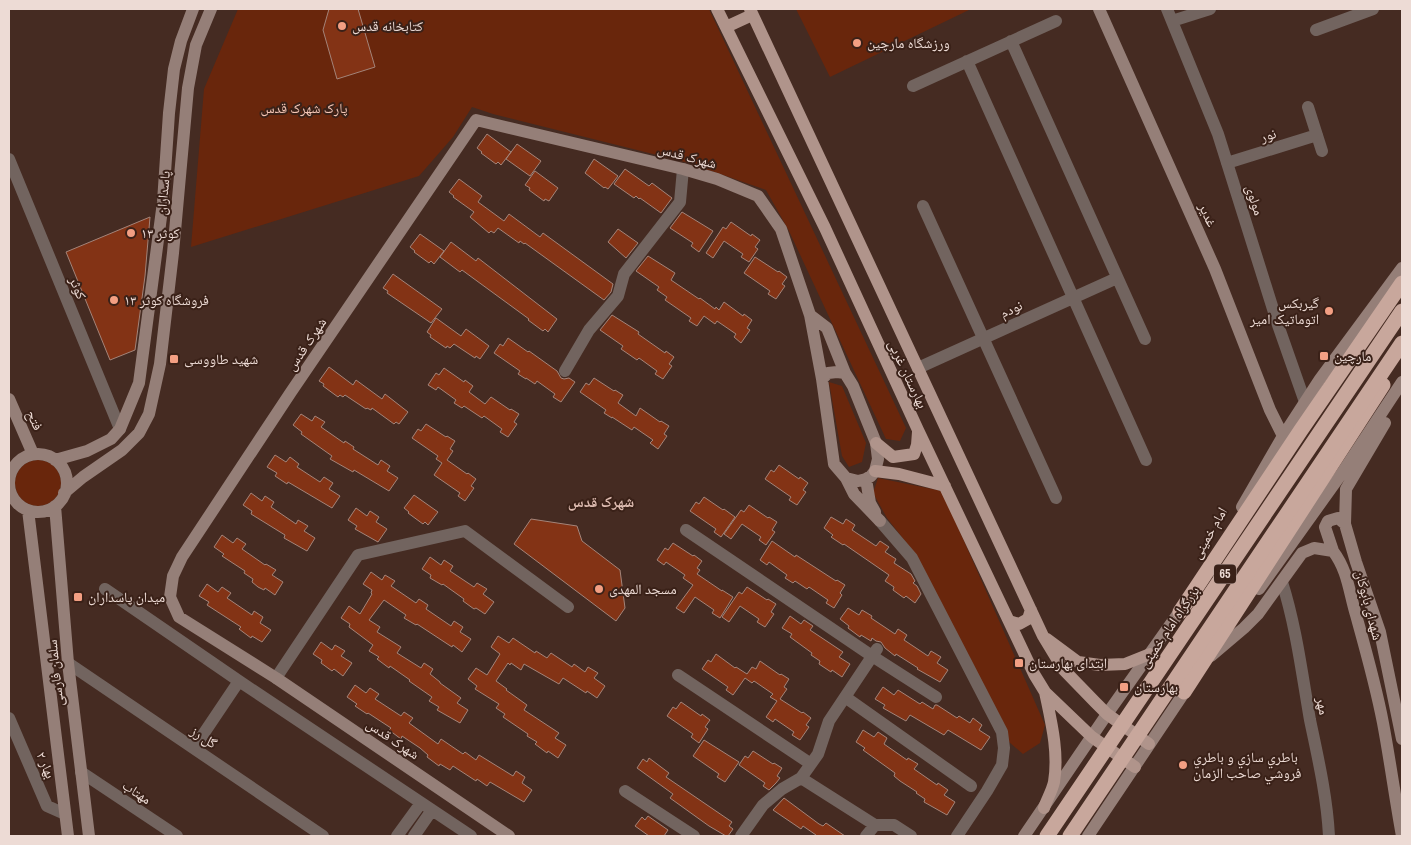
<svg xmlns="http://www.w3.org/2000/svg" width="1411" height="845" font-family="'Archivo Narrow','Noto Naskh Arabic',sans-serif">
	<style>
		.green { fill: #69260c }
		.building { fill: #833315; stroke: #a48479 }
		.lines { fill: none; stroke-linecap: round; stroke-linejoin: round }
		.street { stroke: #72645f; stroke-width: 12 }
		.secondary { stroke: #957f78; stroke-width: 12 }
		.primary { stroke: #b0948b; stroke-width: 12 }
		.highway { stroke: #c8a79c; stroke-width: 15 }
		.highway-bridge { stroke: #c8a79c; stroke-width: 15 }
		.poi-dot { fill: #f39f83; stroke: #3a2118; stroke-width: 2 }
		.labels { text-anchor: middle; stroke-width: 4; stroke-linejoin: round; paint-order: stroke }
		.shield { fill: #3a2118; stroke: #b7a39c; stroke-width: 1 }
		.shield-label { font-size: 12px; font-weight: bold; fill: #eddbd5 }
		.poi-label { font-size: 14px; fill: #eddbd5; stroke: #3a2118; text-anchor: start }
		.park-label { font-size: 14px; fill: #f4c5b5; stroke: #3a2118 }
		.street-label { font-size: 14px; fill: #eddbd5; stroke: #3a2118 }
		.neighbourhood-label { font-size: 15px; font-weight: bold; fill: #ddbbb0; stroke: #3a2118 }
	</style>
	<rect width="100%" height="100%" fill="#452b22"/>
	<path class="green" d="M238 9H709L906 428 900 441 886 439 789 231 766 190 689 163 493 114 472 107 453 137 419 176 191 247 204 89Z
		M796 9H971L830 77Z
		M829 382 842 386 866 443 862 462 849 467 842 456Z
		M15 483a23 23 0 1 1 46 0a23 23 0 1 1-46 0Z
		M878 478 942 491 1045 725 1040 743 1023 754 1009 742 916 555 887 518 873 493Z"/>
	<path class="building" d="M329 9H358L375 67 337 79 323 30Z
		M487 134 511 152 501 165 498 162 496 164 481 153 482 152 477 148Z
		M517 144 541 161 530 176 506 159Z
		M594 159 618 176 608 189 605 187 604 188 585 173Z
		M625 169 649 186 652 183 672 198 661 213 640 198 639 199 636 196 634 198 614 184Z
		M535 171 558 188 549 201 545 199 544 201 529 190 530 188 525 185Z
		M459 179 482 196 478 202 504 221 509 214 540 237 543 233 613 284 611 292 604 300 525 243 524 244 520 241 519 243 498 228 494 233 491 231 489 233 470 217 474 212 453 197 454 196 449 192Z
		M682 212 713 231 699 252 691 246 693 243 670 228Z
		M150 217 145 276 135 350 110 360 66 252Z
		M731 222 751 236 752 234 760 240 755 247 758 249 749 262 741 257 743 254 724 241 713 258 706 253 723 227 726 229Z
		M618 229 638 243 626 258 608 242Z
		M420 234 444 251 434 264 431 261 429 263 414 252 415 251 410 247Z
		M451 242 476 261 478 258 557 319 548 332 545 329 543 331 528 320 529 319 477 281 462 270 460 272 440 257Z
		M648 256 675 273 671 280 699 299 700 298 715 309 716 307 719 310 724 302 743 316 744 314 752 320 747 328 750 330 741 343 734 337 736 334 717 321 715 324 704 316 697 326 689 321 691 318 665 300 667 297 657 290 659 287 636 271Z
		M755 257 778 272 779 271 787 277 782 284 785 286 776 299 768 294 770 291 744 273Z
		M393 274 442 309 431 323 387 293 388 291 383 288Z
		M612 315 639 332 638 334 665 353 666 351 674 357 669 364 672 366 663 379 655 374 657 371 639 358 637 360 621 349 623 346 600 330Z
		M436 318 461 336 466 329 489 346 480 359 476 356 475 358 454 344 450 348 447 346 446 348 430 337 431 335 427 332Z
		M508 338 528 352 529 351 557 371 561 378 564 379 569 378 575 382 561 402 553 397 555 394 537 381 535 384 526 378V379L518 374 520 371 494 353 500 344 503 346Z
		M329 367 353 385 356 380 382 399 385 394 408 412 399 424 396 422 394 424 372 408 371 410 367 408 366 409 345 395 343 397 340 395 338 397 323 386 324 384 319 381Z
		M444 368 464 382 465 380 473 386 469 392 485 404 491 397 510 410 511 409 519 414 514 422 517 424 508 437 500 432 502 429 484 416 482 418 464 406 462 408 454 403 456 400 438 387 436 390 428 385 436 373 439 375Z
		M594 378 614 391 615 390 623 395 618 403 636 416 640 408 660 422 661 421 669 426 664 434 667 436 658 449 650 443 653 440 634 427 632 430 612 417V418L604 413 606 410 580 392 586 383 589 385Z
		M301 414 312 421 315 416 325 422 321 427 344 443 345 441 354 447 353 449 378 465 381 460 390 466 387 471 398 478 389 491 354 470 353 472 330 459 332 456 301 434 302 432 293 425Z
		M426 424 446 437 447 436 455 441 450 449 453 451 447 460 467 474 468 473 476 479 471 486 474 488 465 501 458 496 460 493 434 475 442 463 436 459 438 456 412 438 418 429 421 431Z
		M275 455 286 462 290 457 299 464 297 467 320 482 324 477 333 483 329 489 340 496 332 508 288 482 287 484 275 476 277 473 267 467Z
		M779 465 799 479 800 477 808 483 803 490 806 492 797 505 789 500 791 497 765 479 771 470 774 472Z
		M251 493 262 501 265 496 274 502 271 507 296 524 298 520 308 526 304 531 315 538 307 551 284 538 285 535 251 514 252 511 243 505Z
		M414 495 438 512 428 525 425 522 423 524 408 513 409 512 404 508Z
		M704 497 723 510 724 509 735 517 721 537 714 532 716 529 690 511 696 502 699 504Z
		M749 505 768 518 769 517 777 522 772 530 775 532 766 545 759 540 761 537 742 524 731 539 724 534 741 510 744 512Z
		M356 508 367 516 370 511 379 517 376 522 387 529 378 542 355 529 357 526 348 520Z
		M831 517 843 524 846 519 855 525 852 530 876 546 880 541 889 547 885 552 896 559 894 563 911 574 915 581 913 583 917 586 921 594 915 603 906 596 904 598 893 590 894 587 885 581 889 575 844 544 843 545 831 537 833 535 824 528Z
		M531 519 577 526 582 541 620 570 625 608 616 621 514 544Z
		M222 535 233 543 237 538 246 544 242 549 265 565 266 564 276 570 272 575 283 582 275 595 265 588 264 590 258 587 252 582 253 579 244 573 245 571 222 556 224 554 214 547Z
		M772 541 795 557 796 555 836 581 837 580 845 585 840 593 842 595 834 608 826 603 828 600 809 587 807 589 795 581 793 583 785 578 787 575 769 562 767 565 760 560Z
		M673 543 693 556 694 555 702 561 697 568 700 570 697 574 722 591V590L733 597 720 618 712 613 714 610 695 597 684 613 676 608 693 585 683 578 685 575 666 562 664 565 657 560 665 548 668 550Z
		M430 557 441 565 444 560 453 566 450 571 474 587 477 583 487 589 483 594 494 602 485 614 476 608 474 609 463 601 464 599 443 584 442 585 430 578 431 575 422 569Z
		M371 572 382 580 385 575 395 581 391 586 416 603 419 599 428 605 426 609 451 626 454 621 463 627 460 632 471 639 462 652 453 645 452 647 417 624 416 625 404 618 406 615 384 600 369 620 380 627 377 632 401 647 397 653 421 668 424 663 433 669 430 674 440 682V683L461 698 457 703 468 710 460 723 437 710 439 707 429 701 432 697 409 681 410 680 390 666 389 668 377 659 379 657 369 651 373 645 349 627 350 624 341 618 349 606 360 614 372 594 371 593 372 590 363 584Z
		M207 584 218 592 222 587 231 593 227 598 252 615 254 611 263 617 260 623 271 630 262 642 252 636 251 638 239 629 241 627 207 605 209 602 199 596Z
		M747 587 767 600 768 599 776 604 771 612 774 614 765 627 757 622 759 619 740 606 729 622 722 617 739 592 742 594Z
		M848 608 859 615 862 610 872 616 871 618 895 634 898 629 907 635 904 640 928 656 931 651 941 657 937 663 948 670 940 682 917 669 918 668 896 654 895 656 885 648 881 642 876 641 872 638 871 641 861 635 860 637 848 628 849 626 840 619Z
		M790 616 801 624 804 620 813 626 810 630 843 652 839 657 850 664 842 677 832 670 831 672 819 664 820 661 811 655 812 653 790 637 792 634 782 628Z
		M498 636 509 643 513 638 535 653 536 651 547 658 551 653 572 667 574 664 585 672 588 667 598 673 594 678 605 686 597 698 587 691 586 693 563 678 559 684 524 664 521 670 511 663 510 665 508 663 496 681 507 689 506 690 527 705 524 710 559 733 555 738 566 745 558 758 548 751 547 753 535 744 537 742 527 736 528 734 503 717 505 714 496 708 499 704 475 689 477 686 468 679 476 668 487 675 500 654 491 647Z
		M321 642 332 650 335 645 345 651 341 656 352 663 343 676 334 669 332 671 321 663 322 660 313 654Z
		M716 654 735 668 736 667 747 674 752 667 756 669 760 661 780 675 781 674 789 679 784 687 787 689 780 699 802 713 803 712 811 718 806 725 809 727 800 740 792 735 794 732 775 719 773 722 766 717 777 701 770 697 773 694 754 681 752 683 745 678 733 695 726 690 728 687 702 669 708 660 711 662Z
		M355 685 366 693 370 688 379 694 375 699 401 716 404 712 413 718 409 723 438 744 441 739 463 754 465 752 476 760 479 755 513 776 516 771 525 777 522 783 532 790 524 802 490 782 487 786 477 779 476 781 453 766 450 770 440 764 439 766 427 757 428 755 420 748 402 736 401 739 389 730 391 728 368 713 367 714 355 706 357 704 347 697Z
		M883 687 894 695 898 690 920 704 922 702 933 709 935 705H937L957 718 959 716 970 723 973 718 982 725 979 730 990 737 981 750 948 730 944 735 910 715 906 721 883 708 885 705 875 699Z
		M681 702 701 716 702 714 710 720 705 727 708 729 699 743 691 737 693 734 667 716 673 707 676 709Z
		M863 730 874 737 878 732 887 738 884 744 907 760 908 758 918 764 914 769 937 785 938 783 948 790 944 795 955 802 947 815 924 802 925 799 916 793 917 792 900 781 894 776 895 773 863 750 865 748 856 742Z
		M704 740 739 762 725 782 717 777 719 774 693 756Z
		M753 751 773 764 774 763 782 768 777 776 780 778 776 783 769 790 763 786 765 783 739 765 745 756 748 758Z
		M649 758 669 773 666 777 732 822 729 826 733 829 728 836H726L709 826 670 798 673 794 637 768 643 759 647 762Z
		M784 798 819 824 823 826 826 823 845 836H815L816 835 803 826 801 829 773 810Z
		M648 816 668 830 664 836H649L635 826 642 817 645 820Z"/>
	<g class="lines">
		<path class="street" d="M1167 9 1218 134 1278 325 1305 402
			M1172 21 1210 9
			M1316 30 1373 9
			M1011 41 1145 339
			M967 61 1146 460
			M913 86 1056 21
			M1308 107 1322 151
			M9 159 120 429
			M1227 163 1317 135
			M923 206 1056 498
			M918 368 1117 278
			M565 371 589 330 618 296 624 274 680 202 683 169
			M880 521 912 558 1002 732 1004 748 1002 765 987 791 957 836
			M686 530 872 656 936 697
			M1282 582C1296 626 1302 674 1310 720 1318 758 1327 797 1329 836
			M105 589 239 681 471 836
			M877 649 829 721 818 754 801 778 875 825H894L911 836
			M68 663 323 836
			M678 675 811 764
			M276 678 358 555 465 531 568 607
			M845 697 971 786
			M9 718 47 806 65 814
			M194 748 239 681
			M81 772 177 836
			M625 791 694 836
			M397 836 421 803
			M414 836 432 810
			M741 836 763 805 782 789 801 778
			M866 836 875 825"/>
		<path class="secondary" d="M1099 9 1215 269 1270 410 1283 436
			M810 315 827 328 845 373
			M837 372 845 373 853 386 876 443 878 459 875 471 871 476 866 479 858 481 846 478 834 464 822 379 828 373Z
			M9 399 33 454
			M1385 423 1346 489 1345 524 1356 562 1380 632 1402 739
			M9 483a29 29 0 1 1 58 0a29 29 0 1 1-58 0Z
			M55 460 87 451 111 439 120 429 139 383 163 202 169 113 174 69 181 41 193 9
			M846 478 854 494 880 521
			M866 479 870 503 875 512
			M64 493 83 477 122 450 139 433 149 414 160 364 173 253 188 88 196 45 211 9
			M55 506 68 663 89 836
			M1242 507 1283 436 1320 379 1402 268
			M28 510 68 836
			M1333 551 1325 527 1328 521 1338 518 1345 524
			M1259 589 1342 473 1402 382
			M1211 656 1244 628 1258 614 1302 553 1314 548 1333 551C1348 571 1349 592 1356 615 1366 651 1376 686 1383 723 1390 760 1395 798 1402 836
			M509 836 276 678 179 617 170 597 173 576 182 557 291 392 476 120 683 169 717 179 758 196 781 229 810 315 822 379
			M1024 836 1107 714 1185 604
			M1088 836 1190 684"/>
		<path class="primary" d="M717 9 825 228 918 430 1034 674 1045 692 1092 737 1135 767
			M750 9 1043 636 1063 669 1095 702 1107 714 1149 744
			M726 27 752 15
			M876 443 893 457 914 454 917 445 918 432
			M875 471 899 474 945 486
			M1009 621 1019 624 1028 619 1031 610
			M1047 639 1078 662 1100 665 1125 664 1150 654
			M1044 808C1047 799 1052 791 1054 782 1059 752 1051 721 1045 692"/>
		<path class="highway" d="M1180 612 1301 430 1402 283
			M1184 692 1383 385"/>
		<path class="highway-bridge" d="M1047 836 1402 311
			M1070 836 1402 343"/>
	</g>
	<g class="poi-dot">
		<circle cx="342" cy="26" r="5"/>
		<circle cx="857" cy="43" r="5"/>
		<circle cx="131" cy="233" r="5"/>
		<circle cx="114" cy="300" r="5"/>
		<circle cx="1329" cy="311" r="5"/>
		<rect x="1319" y="351" width="10" height="10" rx="2.5"/>
		<rect x="169" y="354" width="10" height="10" rx="2.5"/>
		<circle cx="599" cy="589" r="5"/>
		<rect x="73" y="592" width="10" height="10" rx="2.5"/>
		<rect x="1014" y="658" width="10" height="10" rx="2.5"/>
		<rect x="1119" y="682" width="10" height="10" rx="2.5"/>
		<circle cx="1183" cy="765" r="5"/>
	</g>
	<g class="labels">
		<rect class="shield" x="1214" y="564.5" width="22" height="19" rx="4"/>
		<g class="shield-label">
			<text x="1225" y="578">65</text>
		</g>
		<g class="poi-label">
			<text x="352" y="31">کتابخانه قدس</text>
			<text x="867" y="48">ورزشگاه مارچین</text>
			<text x="141" y="238">کوثر ۱۳</text>
			<text x="124" y="305">فروشگاه کوثر ۱۳</text>
			<text x="1319" y="308" text-anchor="end">گیربکس<tspan x="1319" dy="16">اتوماتیک امیر</tspan></text>
			<text x="1334" y="361">مارچین</text>
			<text x="184" y="364">شهید طاووسی</text>
			<text x="609" y="594">مسجد المهدی</text>
			<text x="88" y="602">میدان پاسداران</text>
			<text x="1029" y="668">ابتدای بهارستان</text>
			<text x="1134" y="692">بهارستان</text>
			<text x="1193" y="762">باطري سازي و باطري<tspan x="1193" dy="16">فروشي صاحب الزمان</tspan></text>
		</g>
		<g class="park-label">
			<text x="304" y="113">پارک شهرک قدس</text>
		</g>
		<g class="street-label">
			<text transform="translate(1268 135) rotate(-18)" y="5">نور</text>
			<text transform="translate(687 156) rotate(15)" y="5">شهرک قدس</text>
			<text transform="translate(163 193) rotate(-85)" y="5">پاسداران</text>
			<text transform="translate(1255 200) rotate(72)" y="5">مولوی</text>
			<text transform="translate(1208 215) rotate(66)" y="5">غدیر</text>
			<text transform="translate(78 288) rotate(68)" y="5">کوثر</text>
			<text transform="translate(1011 309) rotate(-25)" y="5">نودم</text>
			<text transform="translate(306 344) rotate(-56)" y="5">شهرک قدس</text>
			<text transform="translate(908 374) rotate(65)" y="5">بهارستان غربی</text>
			<text transform="translate(35 420) rotate(66)" y="5">فتح</text>
			<text transform="translate(1209 533) rotate(-60)" y="5">امام خمینی</text>
			<text transform="translate(1369 605) rotate(75)" y="5">شهدای بابوکان</text>
			<text transform="translate(1169 627) rotate(-56)" y="5">بزرگراه امام خمینی</text>
			<text transform="translate(55 673) rotate(-96)" y="5">سلمان فارسی</text>
			<text transform="translate(1323 706) rotate(80)" y="5">مهر</text>
			<text transform="translate(204 737) rotate(34)" y="5">گل رز</text>
			<text transform="translate(393 739) rotate(34)" y="5">شهرک قدس</text>
			<text transform="translate(46 765) rotate(67)" y="5">بهار ۲</text>
			<text transform="translate(137 792) rotate(34)" y="5">مهتاب</text>
		</g>
		<g class="neighbourhood-label">
			<text x="601" y="507">شهرک قدس</text>
		</g>
	</g>
	<rect width="1411" height="845" fill="none" stroke="#eddbd5" stroke-width="20"/>
</svg>
